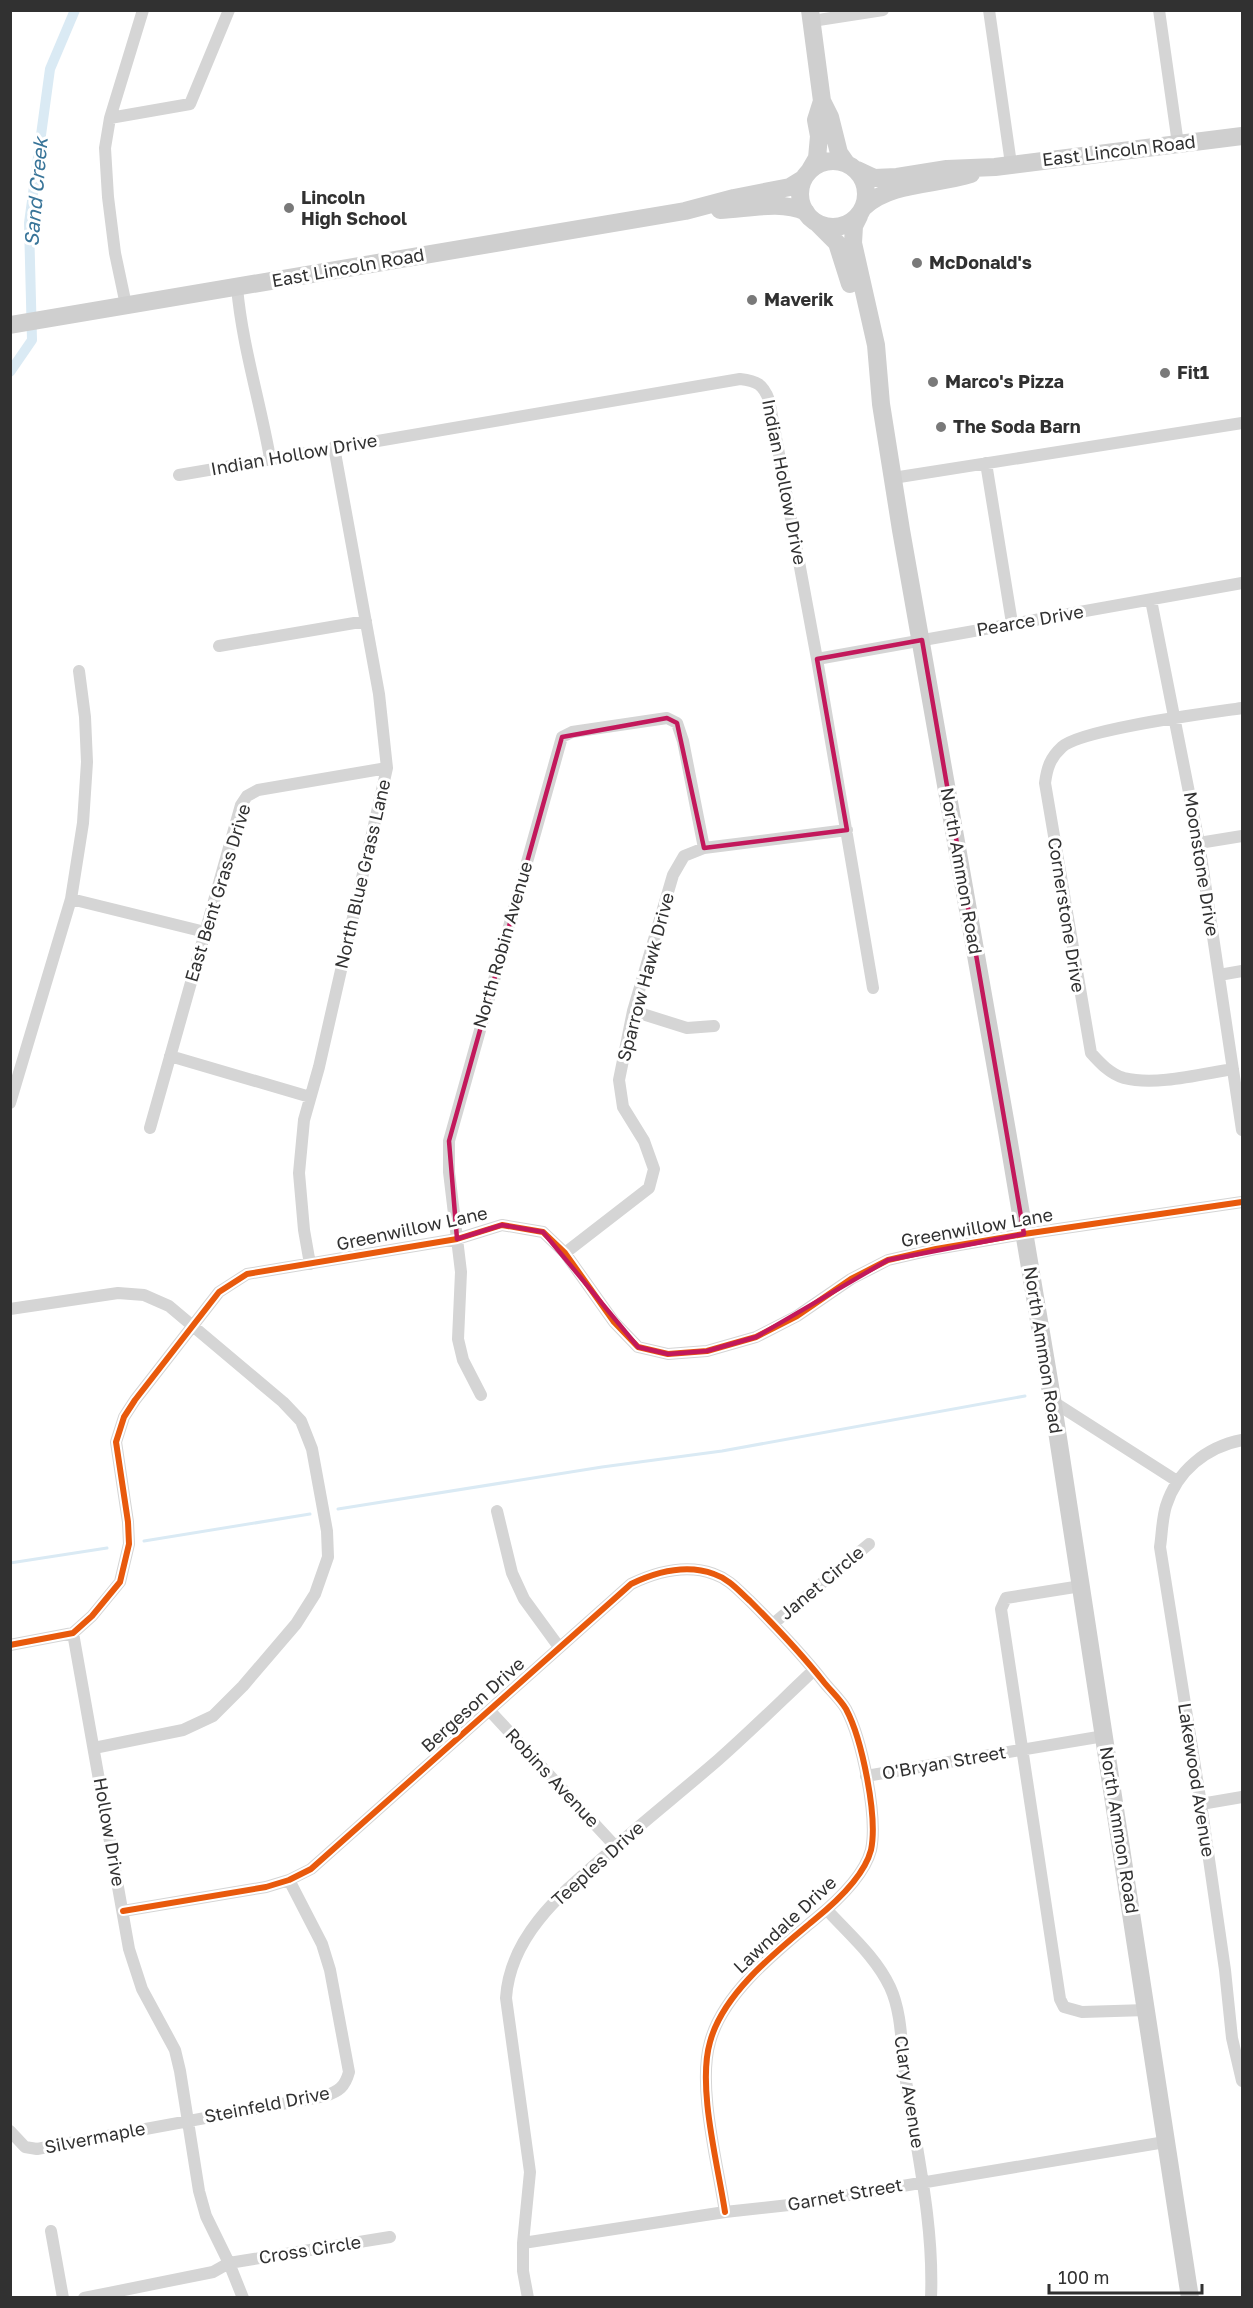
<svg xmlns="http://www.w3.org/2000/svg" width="1253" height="2308" font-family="'Golos Text',sans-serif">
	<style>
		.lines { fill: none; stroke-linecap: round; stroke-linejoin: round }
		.stream { stroke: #daeaf4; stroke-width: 3 }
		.canal { stroke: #daeaf4; stroke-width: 10 }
		.minor { stroke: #d5d5d5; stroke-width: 12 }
		.secondary { stroke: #cfcfcf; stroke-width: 18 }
		.cycleway-casing { stroke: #fff; stroke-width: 10 }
		.cycleway { stroke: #e8590c; stroke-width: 6 }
		.marked { fill: none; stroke: #c2185b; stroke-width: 4.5; stroke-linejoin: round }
		.poi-dot { fill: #797979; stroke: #fff; stroke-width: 2 }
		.labels { text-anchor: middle; stroke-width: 6; stroke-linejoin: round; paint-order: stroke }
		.street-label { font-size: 18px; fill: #313131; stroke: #fff }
		.poi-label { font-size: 18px; font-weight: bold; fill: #313131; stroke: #fff; text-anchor: start }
		.water-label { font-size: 20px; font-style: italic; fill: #397599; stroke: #fff }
	</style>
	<rect width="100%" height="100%" fill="#fff"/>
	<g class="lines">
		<path class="stream" d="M338 1509 602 1467 722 1451 1025 1396
			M144 1541 310 1514
			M10 1563 107 1548"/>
		<path class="canal" d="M10 372 32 340 29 223 50 69 75 10"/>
		<path class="minor" d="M989 10 1011 164
			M1159 10 1178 144
			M812 21 883 10
			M110 118 190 104 229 10
			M237 287C242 345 260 401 270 458
			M126 305 115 253 108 197 105 148 110 118 143 10
			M986 463 1012 623
			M179 475 740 379C757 381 763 384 769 400L817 659 873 988
			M893 478 1242 423
			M1151 600 1199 843 1242 1130
			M219 646 366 621
			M817 659 1242 583
			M1199 843 1242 836
			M71 899 205 932
			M1219 975 1242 971
			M633 1011 687 1028 714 1026
			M170 1056 310 1097
			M1233 1069C1201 1074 1156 1086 1124 1078 1110 1074 1100 1063 1091 1053L1045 783C1047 768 1050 758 1062 747 1082 729 1209 713 1242 708
			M10 1103 71 899 83 823 87 762 85 717 79 671
			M150 1128 241 805 247 796 258 790 387 768
			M565 1253 649 1188 654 1169 644 1141 623 1107 619 1080 633 1011 673 875 684 856 704 848 847 830
			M310 1264 304 1230 299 1173 304 1120 319 1067 387 768 379 694 334 447
			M10 1309 118 1293 144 1295 169 1306 283 1402 301 1421 312 1449 327 1531 328 1557 315 1594 296 1624 243 1686 213 1716 183 1730 94 1748
			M481 1395 463 1360 458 1339 461 1272 449 1172V1141L562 737 572 732 667 718 677 723 683 741 704 848
			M1052 1401 1177 1481
			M1242 1440C1206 1447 1177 1471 1166 1506 1162 1519 1162 1534 1160 1547L1201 1804 1225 1970 1232 2038 1242 2081
			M497 1511 512 1573 524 1599 559 1647
			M1081 1586 1006 1598 1001 1609 1060 1999 1064 2007 1082 2012 1147 2010
			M774 1623 869 1544
			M73 1633 129 1949 142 1989 175 2050 180 2071 199 2191 206 2216 229 2263 243 2298
			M10 1645 73 1633 92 1616 120 1582 129 1544 128 1522 116 1442 124 1417 135 1400 219 1292 247 1274 457 1239 502 1225 543 1232 565 1253 614 1322 638 1347 668 1354 707 1351 756 1337 797 1316 851 1279 888 1260 936 1249 1024 1234 1242 1202
			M489 1710 615 1846
			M866 1776 1104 1736
			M1201 1804 1242 1797
			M827 1910C849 1934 876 1957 890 1987 903 2015 901 2051 906 2081 917 2153 934 2224 931 2298
			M123 1911 266 1887 289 1880 311 1869 631 1584C656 1572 687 1564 714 1574 729 1579 738 1590 750 1601 776 1627 800 1652 823 1681 830 1690 840 1699 846 1709 862 1739 878 1817 871 1850 864 1877 835 1903 814 1920 777 1951 723 1993 710 2042 697 2087 718 2165 725 2212
			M10 2131 25 2147 37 2149 325 2096C339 2091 345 2087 349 2072L330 1970 322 1944 289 1880
			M51 2231 63 2298
			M523 2243 725 2212 789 2205 1165 2142
			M84 2298 213 2272 229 2263 390 2237
			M528 2298 523 2271V2243L530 2172 506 1998C510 1935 562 1893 607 1854 643 1822 681 1792 718 1760 751 1731 782 1700 814 1670"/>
		<path class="secondary" d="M810 10 822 101 830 117 839 153 846 163
			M800 194a33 33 0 1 1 66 0a33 33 0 1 1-66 0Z
			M810 170 817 158 819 136 816 120 822 101
			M857 170 874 178 897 177 947 169 995 167 1242 136
			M864 207C890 182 937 185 971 174
			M720 210C747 209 781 200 806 212
			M859 216 854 226 853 243 876 345 881 404 901 530 1007 1131 1051 1392 1190 2298
			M817 223 837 243 850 284
			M10 325 685 211 734 198 790 187 803 179"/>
		<defs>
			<path id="cycleway" d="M10 1645 73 1633 92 1616 120 1582 129 1544 128 1522 116 1442 124 1417 135 1400 219 1292 247 1274 457 1239 502 1225 543 1232 565 1253 614 1322 638 1347 668 1354 707 1351 756 1337 797 1316 851 1279 888 1260 936 1249 1024 1234 1242 1202
				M123 1911 266 1887 289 1880 311 1869 631 1584C656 1572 687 1564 714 1574 729 1579 738 1590 750 1601 776 1627 800 1652 823 1681 830 1690 840 1699 846 1709 862 1739 878 1817 871 1850 864 1877 835 1903 814 1920 777 1951 723 1993 710 2042 697 2087 718 2165 725 2212"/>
		</defs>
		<use href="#cycleway" class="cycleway-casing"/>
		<use href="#cycleway" class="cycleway"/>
	</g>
	<path class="marked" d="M922 640 1024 1234 888 1260 756 1337 707 1351 668 1354 638 1347 543 1232 502 1225 457 1239 449 1141 562 737 667 718 677 723 704 848 847 830 817 659Z"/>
	<g class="poi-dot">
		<circle cx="289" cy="208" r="6"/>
		<circle cx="917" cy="263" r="6"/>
		<circle cx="752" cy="300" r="6"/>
		<circle cx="1165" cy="373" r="6"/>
		<circle cx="933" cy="382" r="6"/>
		<circle cx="941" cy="427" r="6"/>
	</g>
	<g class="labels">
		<g class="street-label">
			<text transform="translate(1119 151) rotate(-7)" y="6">East Lincoln Road</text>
			<text transform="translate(348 268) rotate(-10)" y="6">East Lincoln Road</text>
			<text transform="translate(294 455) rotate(-10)" y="6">Indian Hollow Drive</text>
			<text transform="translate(784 482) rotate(79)" y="6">Indian Hollow Drive</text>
			<text transform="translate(1030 621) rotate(-10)" y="6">Pearce Drive</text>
			<text transform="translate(1201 864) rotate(81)" y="6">Moonstone Drive</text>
			<text transform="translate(961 871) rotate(80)" y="6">North Ammon Road</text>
			<text transform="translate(363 874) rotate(-77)" y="6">North Blue Grass Lane</text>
			<text transform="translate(218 893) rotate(-73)" y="6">East Bent Grass Drive</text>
			<text transform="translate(1066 915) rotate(81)" y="6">Cornerstone Drive</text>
			<text transform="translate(503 945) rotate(-74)" y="6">North Robin Avenue</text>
			<text transform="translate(646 977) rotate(-75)" y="6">Sparrow Hawk Drive</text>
			<text transform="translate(977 1228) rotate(-10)" y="6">Greenwillow Lane</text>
			<text transform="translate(412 1229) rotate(-12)" y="6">Greenwillow Lane</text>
			<text transform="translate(1043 1350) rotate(81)" y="6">North Ammon Road</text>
			<text transform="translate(822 1583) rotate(-40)" y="6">Janet Circle</text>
			<text transform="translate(473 1705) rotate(-42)" y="6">Bergeson Drive</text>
			<text transform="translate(944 1763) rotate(-10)" y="6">O'Bryan Street</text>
			<text transform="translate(552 1778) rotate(47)" y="6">Robins Avenue</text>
			<text transform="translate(1196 1780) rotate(81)" y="6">Lakewood Avenue</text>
			<text transform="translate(1119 1830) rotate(81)" y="6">North Ammon Road</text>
			<text transform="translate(109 1832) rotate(80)" y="6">Hollow Drive</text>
			<text transform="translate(598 1864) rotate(-42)" y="6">Teeples Drive</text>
			<text transform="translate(785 1925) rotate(-43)" y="6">Lawndale Drive</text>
			<text transform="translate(909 2092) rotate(81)" y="6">Clary Avenue</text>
			<text transform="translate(267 2105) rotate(-11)" y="6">Steinfeld Drive</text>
			<text transform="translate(95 2138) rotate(-11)" y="6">Silvermaple</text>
			<text transform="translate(845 2195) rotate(-10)" y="6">Garnet Street</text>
			<text transform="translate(310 2250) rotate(-9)" y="6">Cross Circle</text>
		</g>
		<g class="poi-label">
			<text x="301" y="204">Lincoln<tspan x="301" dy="21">High School</tspan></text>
			<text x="929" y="269">McDonald's</text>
			<text x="764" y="306">Maverik</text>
			<text x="1177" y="379">Fit1</text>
			<text x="945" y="388">Marco's Pizza</text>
			<text x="953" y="433">The Soda Barn</text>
		</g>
		<g class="water-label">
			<text transform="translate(36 192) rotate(-85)" y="7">Sand Creek</text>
		</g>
	</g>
	<rect width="1253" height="2308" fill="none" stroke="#313131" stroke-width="24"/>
	<path d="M1049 2284v9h153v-9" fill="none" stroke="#313131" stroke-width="3"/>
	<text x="1058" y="2284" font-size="18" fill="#313131" stroke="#ffffff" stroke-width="4.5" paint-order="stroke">100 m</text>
</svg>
